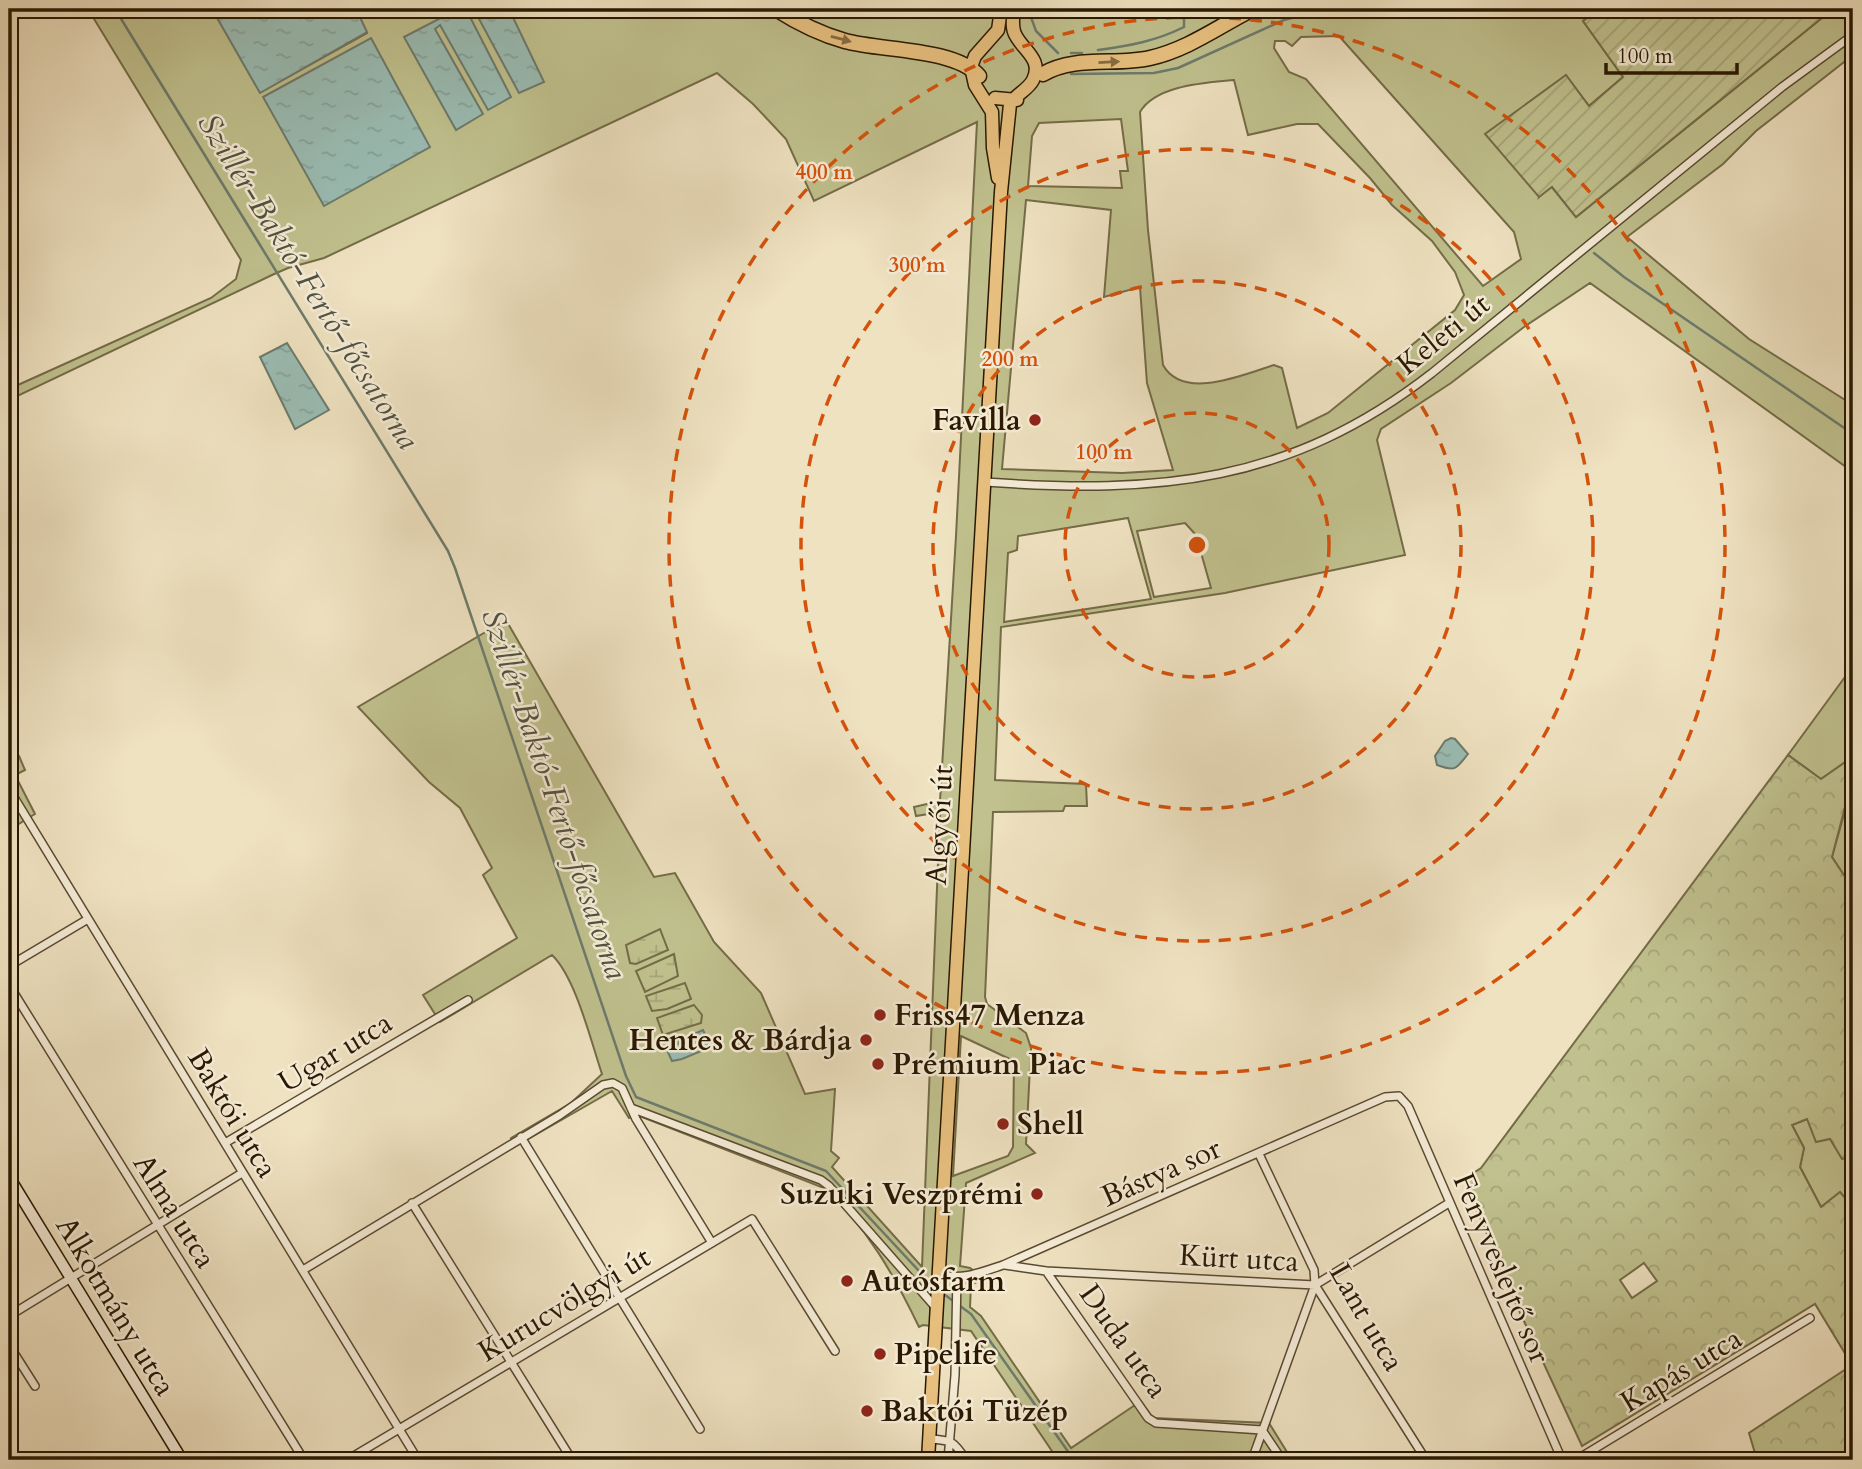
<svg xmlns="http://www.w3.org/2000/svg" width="1862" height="1469" font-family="Cardo,serif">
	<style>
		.grass { fill: #c0c18e; stroke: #746c48; stroke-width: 2; fill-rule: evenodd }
		.forest { fill: url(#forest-crowns); stroke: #746c48; stroke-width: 2; fill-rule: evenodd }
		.wetland { fill: url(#wetland-marsh); stroke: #746c48; stroke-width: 2 }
		.garden { fill: url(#garden-furrows); stroke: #746c48; stroke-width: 2 }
		.water { fill: url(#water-ripples); stroke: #6d7b6c; stroke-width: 2 }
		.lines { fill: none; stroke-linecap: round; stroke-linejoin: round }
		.stream { stroke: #6d7b6c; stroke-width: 2.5 }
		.street-casing { stroke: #5a4a31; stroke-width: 10 }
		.secondary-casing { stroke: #291801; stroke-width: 13 }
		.primary-casing { stroke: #291801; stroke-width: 15 }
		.highway-casing { stroke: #291801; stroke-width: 17 }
		.street { stroke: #f5ecd7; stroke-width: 7 }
		.secondary { stroke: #f5ecd7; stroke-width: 10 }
		.primary { stroke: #e8c180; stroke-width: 12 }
		.highway { stroke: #e8c180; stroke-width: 14 }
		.oneway { fill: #886c40 }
		.ring { fill: none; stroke: #d5520b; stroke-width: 3.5; stroke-dasharray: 12 9 }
		.poi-dot { fill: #8f2418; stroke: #f5ecd7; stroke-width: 2.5 }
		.labels { text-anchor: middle; stroke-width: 5; stroke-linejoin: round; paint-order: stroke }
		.street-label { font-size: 30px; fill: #291801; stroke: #f5ecd7 }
		.poi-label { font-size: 30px; font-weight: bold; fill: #291801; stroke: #f5ecd7; text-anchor: start }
		.water-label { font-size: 32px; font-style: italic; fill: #515240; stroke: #f5ecd7 }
		.centre { fill: #d5520b; stroke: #f5ecd7; stroke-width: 3.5 }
		.ring-label { font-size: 21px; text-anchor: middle; font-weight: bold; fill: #d5520b; stroke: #f5ecd7; stroke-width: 5; stroke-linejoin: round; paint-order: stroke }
	</style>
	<defs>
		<pattern id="forest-crowns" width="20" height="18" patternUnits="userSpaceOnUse" patternTransform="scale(1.75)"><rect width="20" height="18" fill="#c0c18e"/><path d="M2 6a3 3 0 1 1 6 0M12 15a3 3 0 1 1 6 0" fill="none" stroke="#a5a579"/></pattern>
		<pattern id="wetland-marsh" width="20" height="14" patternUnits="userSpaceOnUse" patternTransform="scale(1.75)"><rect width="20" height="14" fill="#c0c18e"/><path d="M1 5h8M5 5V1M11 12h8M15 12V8" fill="none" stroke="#a5a579"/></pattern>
		<pattern id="garden-furrows" width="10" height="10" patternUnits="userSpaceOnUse" patternTransform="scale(1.75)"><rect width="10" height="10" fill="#c0c18e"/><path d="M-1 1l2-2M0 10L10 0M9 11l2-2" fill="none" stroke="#a5a579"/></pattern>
		<pattern id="water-ripples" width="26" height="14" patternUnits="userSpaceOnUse" patternTransform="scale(1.75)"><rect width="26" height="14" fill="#9abdb4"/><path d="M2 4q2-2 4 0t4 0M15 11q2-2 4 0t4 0" fill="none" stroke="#85a299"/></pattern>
	</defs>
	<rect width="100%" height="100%" fill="#efe2c1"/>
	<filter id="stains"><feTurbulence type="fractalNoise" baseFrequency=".00286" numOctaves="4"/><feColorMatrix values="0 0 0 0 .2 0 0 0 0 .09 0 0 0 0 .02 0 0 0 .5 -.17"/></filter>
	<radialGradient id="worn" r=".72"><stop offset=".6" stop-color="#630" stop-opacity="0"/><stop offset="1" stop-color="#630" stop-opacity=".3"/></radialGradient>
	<path class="grass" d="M88 9H212L261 92 367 33 356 9H1600L1583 21 1623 77 1589 106 1566 76 1539 197 1551 186 1576 217 1833 9H1853V55L1756 131 1723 164 1627 237 1749 339 1853 405V472L1590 283 1524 327 1451 383 1381 429 1377 440 1405 555 1225 593 1001 627 995 780 1086 784 1087 806H1065L1063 811 993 812 985 997 987 1004 1026 1033 1031 1048 1026 1144 1035 1153 966 1183 960 1266 970 1268 984 1278 971 1285 970 1307 981 1316 1071 1448 1141 1401 1153 1418 1269 1423 1292 1460H1058L971 1331 923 1325 919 1327C895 1277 866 1225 824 1188L637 1115 629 1118 612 1091 516 1146 511 1138 571 1103 602 1074C591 1042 576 978 552 955L440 1022 423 995 517 938 483 875 492 868 460 808 429 782 358 707 506 620 654 877 675 873 714 942 761 993 805 1094 835 1089 831 1151 839 1158 832 1167 922 1267 940 812 916 816 914 807 940 801 956 536 977 122 814 201 786 139 753 104 717 73 324 258 288 268 272 275 9 400V389L211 298 236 279 241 260ZM1339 36 1514 232 1521 259 1483 286 1306 79 1289 72 1274 48 1275 41H1285L1292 46 1301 37ZM1234 80 1248 135 1297 124H1318L1370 178 1392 205 1432 241 1455 272 1464 295 1455 310 1328 413 1297 428 1282 368 1274 365C1243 375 1183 401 1163 365L1148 230 1140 112C1156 85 1205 83 1234 80ZM1121 119 1128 171H1120L1122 188 1028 186 1032 136 1039 123ZM1026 200 1111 210 1104 297 1140 287 1147 383 1173 470 1122 473 1002 469ZM1128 518 1151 599 1004 622 1008 553 1017 550 1018 536ZM1185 523 1196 535 1211 588 1154 597 1137 531ZM961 1036 1014 1061 1013 1147 1008 1156 953 1176Z
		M1853 666V776L1844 763 1821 779 1788 755Z
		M19 756 25 770 15 775 35 814 9 830V761Z
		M1853 782V889L1832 857Z
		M1807 1119 1831 1139 1842 1158 1853 1155V1207L1840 1193 1821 1207 1800 1167 1804 1148 1792 1125Z"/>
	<path class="forest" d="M1788 755 1821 779 1844 763 1853 776 1832 857 1853 889V1155L1842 1159 1830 1139 1816 1142 1807 1119 1792 1125 1804 1148 1800 1167 1821 1207 1840 1192 1853 1207V1460H1757L1749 1433 1852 1365 1815 1304 1582 1446 1516 1304 1464 1179 1481 1168ZM1644 1263 1657 1281 1632 1298 1620 1280Z"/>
	<path class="wetland" d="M660 929 668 950 636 964 630 963 626 945Z
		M674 954 678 976 645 992 636 971Z
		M685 983 691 999 667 1009 652 1011 646 996Z
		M694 1005 702 1015 701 1023 663 1035 657 1018Z"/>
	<path class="garden" d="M1600 9H1833L1576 217 1552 187 1539 197 1485 134 1566 75 1589 106 1623 77 1583 21Z"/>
	<path class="water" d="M212 9H356L367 32 260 93Z
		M458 9H509L544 82 519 93 478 17 474 11 468 13 511 97 488 110 440 25 435 29 483 114 456 130 404 37Z
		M371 38 430 147 324 206 263 97Z
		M287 343 329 410 295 429 260 357Z
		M1451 738 1455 739 1468 754C1456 769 1456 772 1437 765L1435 756 1445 741Z
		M703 1030 709 1043 706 1049 682 1059 672 1061 666 1048 678 1044V1041Z"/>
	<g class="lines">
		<path class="stream" d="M115 9 448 551 455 568 626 1076 636 1097 826 1171 933 1286
			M1028 9 1036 31 1058 53
			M1060 16 1184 18V27C1156 41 1129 46 1098 50
			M1071 53H1082
			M1071 74 1154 73 1178 68 1284 20 1310 13 1355 9
			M1594 253 1624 277 1853 434
			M941 1292 971 1314 1074 1460"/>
		<defs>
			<path id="street" d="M985 482C1159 494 1289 484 1432 373L1782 87 1853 35
				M9 789 418 1460
				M9 966 88 919
				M9 985 304 1460
				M631 1108 821 1180 829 1186 937 1309
				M521 1137 700 1429
				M225 1143 468 1000
				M1259 1154 1314 1270 1315 1285 1426 1460
				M412 1203 572 1460
				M1005 1265 1046 1271 1315 1285 1449 1203
				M303 1270 560 1115 603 1085 613 1083 622 1088 636 1119 712 1243
				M1046 1271 1148 1418 1156 1423 1262 1430 1282 1460
				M939 1274C961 1281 982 1272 1003 1265L1385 1097 1399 1096 1408 1106 1562 1460
				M9 1316 242 1173
				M9 1345 35 1386
				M929 1439C952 1440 954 1441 966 1460
				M347 1460 752 1219 835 1351
				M948 1460 955 1375 957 1277
				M1252 1460 1315 1285
				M1576 1460 1810 1318"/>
			<path id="secondary" d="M9 1177 182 1460"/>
			<path id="primary" d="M995 98 1017 100
				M998 178 993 148 992 112 975 85 971 67 975 56 998 30 1001 9
				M928 1460 1001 192 1010 104C1016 94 1028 90 1033 80 1043 60 1024 51 1016 36 1011 28 1013 18 1014 9"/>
			<path id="highway" d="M776 9C798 23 820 34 845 41 881 51 955 48 979 76
				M1043 74C1075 55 1116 66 1150 58 1189 49 1219 26 1253 9"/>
		</defs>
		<use href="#street" class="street-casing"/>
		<use href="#secondary" class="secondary-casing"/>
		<use href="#primary" class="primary-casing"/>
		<use href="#highway" class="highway-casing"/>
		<use href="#street" class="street"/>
		<use href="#secondary" class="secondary"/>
		<use href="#primary" class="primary"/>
		<use href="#highway" class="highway"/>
	</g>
	<defs><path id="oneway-solid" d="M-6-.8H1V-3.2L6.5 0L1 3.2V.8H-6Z" transform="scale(1.75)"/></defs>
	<g class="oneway">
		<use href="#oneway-solid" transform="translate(841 39) rotate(15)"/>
		<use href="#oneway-solid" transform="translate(1109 62) rotate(-3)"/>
	</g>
	<g class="ring">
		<circle cx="1197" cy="545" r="132"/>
		<circle cx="1197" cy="545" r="264"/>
		<circle cx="1197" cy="545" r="396"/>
		<circle cx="1197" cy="545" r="528"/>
	</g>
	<g class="poi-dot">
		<circle cx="1035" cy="420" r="7"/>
		<circle cx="880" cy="1015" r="7"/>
		<circle cx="866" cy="1040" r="7"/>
		<circle cx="878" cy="1064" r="7"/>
		<circle cx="1003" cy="1124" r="7"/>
		<circle cx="1037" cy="1194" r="7"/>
		<circle cx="847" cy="1281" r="7"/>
		<circle cx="880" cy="1354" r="7"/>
		<circle cx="867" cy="1411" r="7"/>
	</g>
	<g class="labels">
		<g class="street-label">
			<text transform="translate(1443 334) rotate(-39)" y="10">Keleti út</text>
			<text transform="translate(939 825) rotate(-87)" y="10">Algyői út</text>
			<text transform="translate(335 1052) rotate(-31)" y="10">Ugar utca</text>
			<text transform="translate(233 1113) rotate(59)" y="10">Baktói utca</text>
			<text transform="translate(1161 1172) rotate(-24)" y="10">Bástya sor</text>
			<text transform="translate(175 1211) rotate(58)" y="10">Alma utca</text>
			<text transform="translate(1239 1258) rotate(3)" y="10">Kürt utca</text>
			<text transform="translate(1502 1268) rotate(67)" y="10">Fenyveslejtő sor</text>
			<text transform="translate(564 1304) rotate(-31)" y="10">Kurucvölgyi út</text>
			<text transform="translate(116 1306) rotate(59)" y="10">Alkotmány utca</text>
			<text transform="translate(1367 1317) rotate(60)" y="10">Lant utca</text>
			<text transform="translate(1124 1341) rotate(55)" y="10">Duda utca</text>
			<text transform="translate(1681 1370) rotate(-31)" y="10">Kapás utca</text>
		</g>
		<g class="poi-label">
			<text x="1021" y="430" text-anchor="end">Favilla</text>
			<text x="894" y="1025">Friss47 Menza</text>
			<text x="852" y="1050" text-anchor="end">Hentes &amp; Bárdja</text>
			<text x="892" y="1074">Prémium Piac</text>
			<text x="1017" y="1134">Shell</text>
			<text x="1023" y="1204" text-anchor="end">Suzuki Veszprémi</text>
			<text x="861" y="1291">Autósfarm</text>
			<text x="894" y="1364">Pipelife</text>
			<text x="881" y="1421">Baktói Tüzép</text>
		</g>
		<g class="water-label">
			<text transform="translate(309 281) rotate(58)" y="11">Szillér-Baktó-Fertő-főcsatorna</text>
			<text transform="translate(555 794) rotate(71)" y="11">Szillér-Baktó-Fertő-főcsatorna</text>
		</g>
	</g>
	<circle cx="1197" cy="545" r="10" class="centre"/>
	<g class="ring-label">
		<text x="824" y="179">400 m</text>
		<text x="917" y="272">300 m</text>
		<text x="1010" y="366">200 m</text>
		<text x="1104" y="459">100 m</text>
	</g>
	<rect width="1862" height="1469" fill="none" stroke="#efe2c1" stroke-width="35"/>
	<rect x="10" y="10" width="1841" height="1448" fill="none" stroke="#291801" stroke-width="3.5"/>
	<rect x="18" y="18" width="1827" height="1434" fill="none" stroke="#291801" stroke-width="2"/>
	<path d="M1606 63v10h131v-10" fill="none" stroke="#291801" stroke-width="3.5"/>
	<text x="1617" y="63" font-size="21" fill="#291801" stroke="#f5ecd7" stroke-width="5" paint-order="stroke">100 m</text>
	<rect width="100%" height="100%" filter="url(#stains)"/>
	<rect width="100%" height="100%" fill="url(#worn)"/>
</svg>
